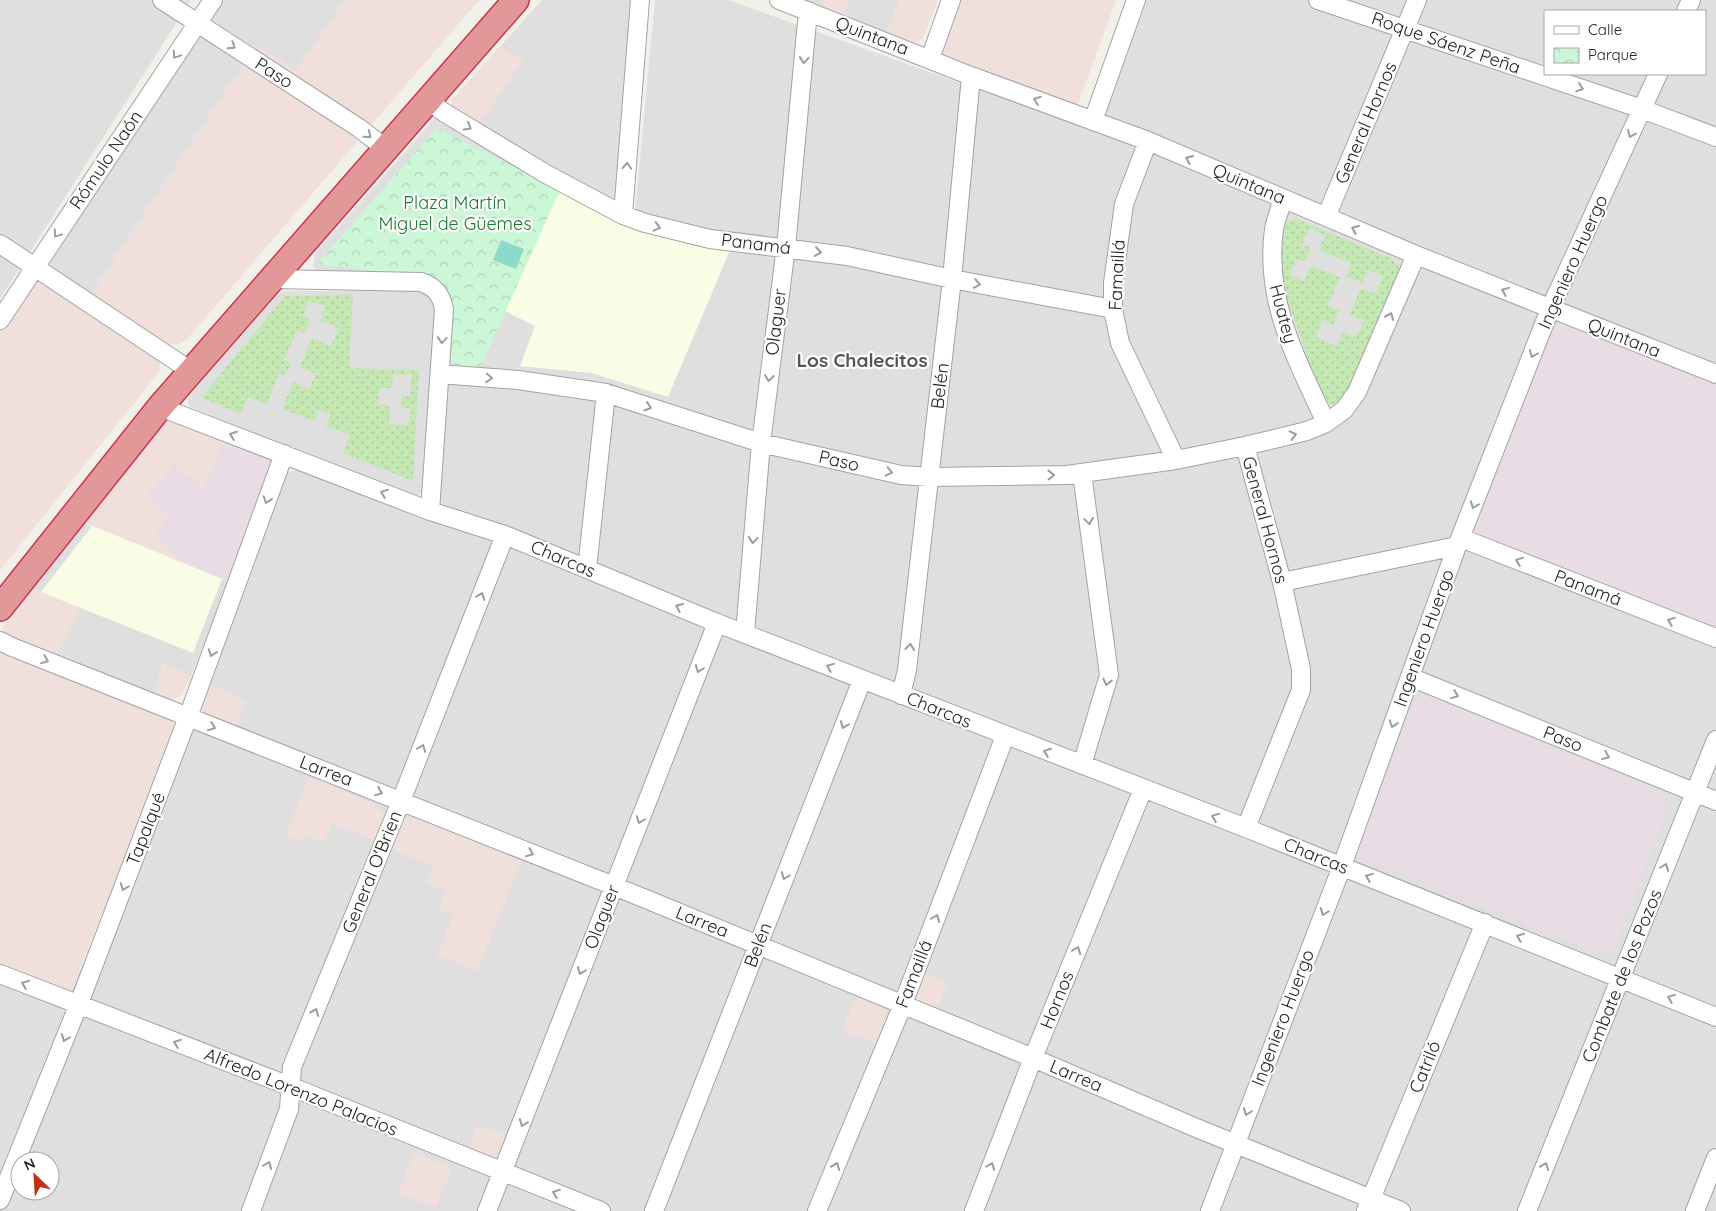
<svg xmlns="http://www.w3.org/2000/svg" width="1716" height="1211" font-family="Quicksand,sans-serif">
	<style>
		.residential { fill: #e0dfdf; fill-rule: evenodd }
		.commercial { fill: #f0dfda }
		.industrial { fill: #eadce5 }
		.education { fill: #f9fde6 }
		.grass { fill: url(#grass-dots); fill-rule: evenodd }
		.park { fill: url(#park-crowns) }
		.pitch { fill: #8ddaca }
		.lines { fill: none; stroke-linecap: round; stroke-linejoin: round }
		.minor-casing { stroke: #a3a3a3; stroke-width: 20 }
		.highway-casing { stroke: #d0354f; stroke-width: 28 }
		.minor { stroke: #fff; stroke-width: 18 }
		.highway { stroke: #e29798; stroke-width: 25 }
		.oneway { stroke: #9c9c9c }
		.labels { text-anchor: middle; stroke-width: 4.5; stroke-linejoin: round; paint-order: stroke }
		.street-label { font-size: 18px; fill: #222; stroke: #fff }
		.park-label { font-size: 18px; fill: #147b2e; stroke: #fff }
		.neighbourhood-label { font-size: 19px; font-weight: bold; fill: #555; stroke: #fff }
	</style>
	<defs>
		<pattern id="grass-dots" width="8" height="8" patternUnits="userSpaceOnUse" patternTransform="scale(1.25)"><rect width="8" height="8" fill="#c4e7b3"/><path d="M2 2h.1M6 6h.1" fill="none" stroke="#a8c69a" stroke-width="1.8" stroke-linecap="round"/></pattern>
		<pattern id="park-crowns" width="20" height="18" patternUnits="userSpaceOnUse" patternTransform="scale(1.25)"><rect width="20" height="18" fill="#cbf7d6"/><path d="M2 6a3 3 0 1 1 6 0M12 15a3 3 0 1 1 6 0" fill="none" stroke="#aed3b7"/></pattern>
	</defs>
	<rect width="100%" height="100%" fill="#f1f0e9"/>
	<path class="residential" d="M0 0H191L0 299Z
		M220 0H345L296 71 256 45 90 295 55 272 50 266 51 258Z
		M542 0H634L619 189 613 199H607L453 113 451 107 452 100Z
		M655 0H728L1098 132 1145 0H1716V1211H0V965L70 992 182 746 284 473 299 470 431 520 451 297 448 290 442 283 428 277 320 273 313 266 315 254 436 117 634 223ZM1545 11H1705V74H1545ZM20 1161H50V1191H20Z
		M793 0H938L924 35 919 41 911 44Z
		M287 291H421L431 298 436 307 424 489 419 495 413 498H407L190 407 188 403 189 397 274 299 281 292Z
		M83 523 229 582 191 676 163 664 153 694 55 656 80 608 34 589Z"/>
	<path class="commercial" d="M345 0H479L187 339 179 344 169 345 90 295 256 45 296 71Z
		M824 0H849L842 18 820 10Z
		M899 0H938L924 35 919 41 911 44 885 35Z
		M956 0H1116L1079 101 1075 105 1069 106 938 54Z
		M500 46 523 60 478 127 451 107 452 100Z
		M44 282 156 355 160 362 159 372 0 570V327L35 283Z
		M170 419 225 438 203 489 170 517 154 535 186 564 86 523 160 426Z
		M34 589 80 608 55 656 4 635 3 631V628Z
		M0 652 168 717 174 725 173 737 70 993 0 965Z
		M163 664 191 676 181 696 172 700 153 694Z
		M208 684 246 700 234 732 198 713Z
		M309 777 375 804 382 811 385 817 375 841 332 823 324 842 305 835 302 841 285 835Z
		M405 818H414L522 861 477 971 437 955 453 915 438 909 445 891 426 883 433 866 389 848 399 823Z
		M922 972 948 983 935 1012 912 1000Z
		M856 997 882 1008 886 1011 889 1021 880 1045 842 1030Z
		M477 1125 511 1137 499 1164 465 1156Z
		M414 1152 452 1168 436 1208 398 1192Z"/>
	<path class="industrial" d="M1568 322 1716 380V631L1480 537 1474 529 1473 521 1552 332 1562 323Z
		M225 438 271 457 272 461 229 582 186 564 154 535 169 517 146 495 175 464 203 489Z
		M1428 695 1661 793 1668 808 1614 948 1600 954 1361 858 1357 851 1416 698Z"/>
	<path class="education" d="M560 190 624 225 730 250 668 397 592 373 520 366 535 326 505 311Z
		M92 526 222 579 193 653 41 592Z"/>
	<path class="grass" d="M1296 219 1390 258 1398 264 1400 274 1348 398 1331 405 1324 398 1316 381 1283 287 1280 268 1281 243 1284 227 1288 222ZM1309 229 1325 235 1319 250 1351 263 1346 276 1362 283 1368 270 1383 277 1376 294 1361 288 1350 314 1364 321 1356 337 1343 332 1337 346 1316 337 1322 320 1334 325 1339 310 1328 306 1340 277 1311 266 1304 281 1290 275 1296 259 1305 262 1311 248 1302 245Z
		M353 295 349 368 419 370 413 481 343 453 350 435 326 426 330 415 318 410 314 421 282 409 293 382 309 389 316 374 300 367 312 338 331 346 339 328 320 321 325 306 309 301 303 316 310 319 305 333 297 330 284 360 291 363 286 375 279 373 267 404 248 397 241 414 201 398 285 296ZM393 374 412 375 410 397 402 396 401 407 410 408 408 425 389 424 390 406 378 404 379 388H392Z"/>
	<path class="park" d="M437 128 560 190 481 366 459 368 449 358 446 351 451 297 442 283 428 277 317 264Z"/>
	<path class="pitch" d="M501 240 524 249 516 269 493 260Z"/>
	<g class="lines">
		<defs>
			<path id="minor" d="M162 0 359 128 385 148
				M779 0 971 76 1148 141 1416 255 1716 374
				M1318 0 1642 109 1716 137
				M1686 11 1691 0
				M930 59 951 0
				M427 100 445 113 546 174 623 215 645 223 710 239 847 256 952 279 1113 309
				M1093 121 1136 0
				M1148 141 1124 204 1113 283V309L1120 343 1176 460
				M1283 199C1280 209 1276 219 1274 229 1264 302 1297 359 1326 423
				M623 215 640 0
				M1326 217 1417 0
				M0 244 191 371
				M272 279 421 282C435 287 441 294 444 309L430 511
				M0 320 213 0
				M440 374 518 380 606 393 761 443 901 475 929 477 1067 475 1176 460 1245 446 1307 431 1326 423 1344 410 1357 392 1416 255
				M160 407 430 511 505 535 717 623 1246 828 1716 1017
				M1245 446 1282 582 1301 669V690L1246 828
				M1461 538 1716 638
				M587 569 606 393
				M1282 582 1457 546
				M745 633 761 443 786 247 808 11
				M0 641 12 647 614 886 1033 1058 1194 1127 1401 1211
				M1410 677 1716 801
				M901 695 907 670 952 279 971 76
				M1082 765 1109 675 1082 473
				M0 974 292 1087 601 1211
				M0 1200 78 1006 188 717 284 454
				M251 1211 289 1109 292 1067 401 801 505 535
				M487 1211 717 623
				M654 1211 862 680
				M817 1211 903 1004 1005 736
				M974 1211 1033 1058 1143 789
				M1210 1211 1342 866 1457 546 1550 309 1658 74
				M1366 1211 1485 923
				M1527 1211 1716 740
				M1695 1211 1716 1158"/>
			<path id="highway" d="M0 608 160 407 516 0"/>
		</defs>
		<use href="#minor" class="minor-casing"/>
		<use href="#highway" class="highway-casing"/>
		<use href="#minor" class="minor"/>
		<use href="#highway" class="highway"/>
	</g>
	<defs><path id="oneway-chevron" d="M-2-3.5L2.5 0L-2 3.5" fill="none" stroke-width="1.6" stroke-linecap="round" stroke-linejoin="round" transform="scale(1.25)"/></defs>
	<g class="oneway">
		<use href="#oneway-chevron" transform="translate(232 46) rotate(33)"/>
		<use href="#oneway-chevron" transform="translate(176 55) rotate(124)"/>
		<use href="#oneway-chevron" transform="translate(804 60) rotate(95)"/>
		<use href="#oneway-chevron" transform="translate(1580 88) rotate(19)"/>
		<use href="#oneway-chevron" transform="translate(1037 100) rotate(-160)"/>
		<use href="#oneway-chevron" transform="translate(468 127) rotate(31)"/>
		<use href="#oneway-chevron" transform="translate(1631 134) rotate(115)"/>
		<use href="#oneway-chevron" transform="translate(368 135) rotate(39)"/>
		<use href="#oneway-chevron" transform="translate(1189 159) rotate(-157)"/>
		<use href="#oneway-chevron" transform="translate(627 166) rotate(-86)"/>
		<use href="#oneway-chevron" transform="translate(657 227) rotate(15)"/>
		<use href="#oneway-chevron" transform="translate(1355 229) rotate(-157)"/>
		<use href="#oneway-chevron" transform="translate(57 234) rotate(124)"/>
		<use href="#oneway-chevron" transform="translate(818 252) rotate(8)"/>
		<use href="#oneway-chevron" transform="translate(977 284) rotate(11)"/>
		<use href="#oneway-chevron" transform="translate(1505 291) rotate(-158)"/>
		<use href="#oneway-chevron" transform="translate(1390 316) rotate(-67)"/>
		<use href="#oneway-chevron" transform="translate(442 340) rotate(94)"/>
		<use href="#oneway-chevron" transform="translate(1533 354) rotate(111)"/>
		<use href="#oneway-chevron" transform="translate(489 378) rotate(4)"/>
		<use href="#oneway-chevron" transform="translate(769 378) rotate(97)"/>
		<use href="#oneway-chevron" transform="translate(648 407) rotate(18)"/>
		<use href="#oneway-chevron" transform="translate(233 435) rotate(-159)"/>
		<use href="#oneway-chevron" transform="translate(1293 435) rotate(-14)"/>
		<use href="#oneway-chevron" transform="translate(889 472) rotate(13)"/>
		<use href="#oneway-chevron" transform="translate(1051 475) rotate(-1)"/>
		<use href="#oneway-chevron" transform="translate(384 493) rotate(-159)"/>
		<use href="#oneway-chevron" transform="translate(267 500) rotate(110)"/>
		<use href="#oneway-chevron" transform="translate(1474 505) rotate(111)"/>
		<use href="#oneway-chevron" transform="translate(1089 521) rotate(82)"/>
		<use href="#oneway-chevron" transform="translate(753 540) rotate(95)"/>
		<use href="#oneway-chevron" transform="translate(1519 561) rotate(-159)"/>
		<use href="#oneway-chevron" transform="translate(481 596) rotate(-69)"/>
		<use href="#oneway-chevron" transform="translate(679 607) rotate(-157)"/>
		<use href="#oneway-chevron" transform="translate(1671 621) rotate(-159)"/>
		<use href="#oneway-chevron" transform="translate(910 647) rotate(-84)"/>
		<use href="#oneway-chevron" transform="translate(212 653) rotate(110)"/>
		<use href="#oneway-chevron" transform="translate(45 660) rotate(22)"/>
		<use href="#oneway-chevron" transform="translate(830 667) rotate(-158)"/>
		<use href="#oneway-chevron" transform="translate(699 669) rotate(111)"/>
		<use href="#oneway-chevron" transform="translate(1107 682) rotate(103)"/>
		<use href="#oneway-chevron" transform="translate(1455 695) rotate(22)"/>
		<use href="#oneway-chevron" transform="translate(1393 724) rotate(110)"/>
		<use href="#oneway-chevron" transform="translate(844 725) rotate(111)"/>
		<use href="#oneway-chevron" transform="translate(212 727) rotate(21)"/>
		<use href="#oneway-chevron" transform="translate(422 748) rotate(-69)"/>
		<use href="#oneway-chevron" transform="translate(1047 752) rotate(-159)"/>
		<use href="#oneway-chevron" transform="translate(1606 756) rotate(22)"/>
		<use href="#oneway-chevron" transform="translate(379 792) rotate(21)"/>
		<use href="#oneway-chevron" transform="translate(1215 817) rotate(-159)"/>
		<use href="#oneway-chevron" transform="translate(640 820) rotate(111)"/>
		<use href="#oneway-chevron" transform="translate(530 853) rotate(22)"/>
		<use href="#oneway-chevron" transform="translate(1665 867) rotate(-69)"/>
		<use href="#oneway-chevron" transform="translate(785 876) rotate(111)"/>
		<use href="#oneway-chevron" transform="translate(1369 877) rotate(-158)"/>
		<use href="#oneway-chevron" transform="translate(124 887) rotate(111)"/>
		<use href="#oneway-chevron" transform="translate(1324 912) rotate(111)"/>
		<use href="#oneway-chevron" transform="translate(936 918) rotate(-69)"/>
		<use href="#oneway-chevron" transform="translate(1520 937) rotate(-158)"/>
		<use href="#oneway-chevron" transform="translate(1077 950) rotate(-68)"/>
		<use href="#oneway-chevron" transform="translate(581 971) rotate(111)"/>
		<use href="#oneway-chevron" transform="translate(25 984) rotate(-158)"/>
		<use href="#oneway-chevron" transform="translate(1671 998) rotate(-158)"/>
		<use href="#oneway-chevron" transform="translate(315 1012) rotate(-68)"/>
		<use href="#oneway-chevron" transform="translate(65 1038) rotate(112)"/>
		<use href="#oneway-chevron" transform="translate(177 1043) rotate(-159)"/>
		<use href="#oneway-chevron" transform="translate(1247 1112) rotate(111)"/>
		<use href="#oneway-chevron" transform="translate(523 1123) rotate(111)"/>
		<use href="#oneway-chevron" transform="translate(268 1165) rotate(-69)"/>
		<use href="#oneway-chevron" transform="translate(836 1166) rotate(-68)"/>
		<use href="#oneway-chevron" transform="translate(991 1166) rotate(-69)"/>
		<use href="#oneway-chevron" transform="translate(1545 1166) rotate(-68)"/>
		<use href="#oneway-chevron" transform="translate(556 1193) rotate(-159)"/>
	</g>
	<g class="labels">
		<g class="street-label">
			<text transform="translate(872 36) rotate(21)" y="6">Quintana</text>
			<text transform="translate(1446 43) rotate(19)" y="6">Roque Sáenz Peña</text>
			<text transform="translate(274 73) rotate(33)" y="6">Paso</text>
			<text transform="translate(1366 123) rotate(-67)" y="6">General Hornos</text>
			<text transform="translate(106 160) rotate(-56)" y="6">Rómulo Naón</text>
			<text transform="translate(1249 184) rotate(23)" y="6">Quintana</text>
			<text transform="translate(756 244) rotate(7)" y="6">Panamá</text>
			<text transform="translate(1573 262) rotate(-66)" y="6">Ingeniero Huergo</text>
			<text transform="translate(1117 275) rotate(-87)" y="6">Famaillá</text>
			<text transform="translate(1283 314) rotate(75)" y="6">Huatey</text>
			<text transform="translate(776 322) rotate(-83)" y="6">Olaguer</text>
			<text transform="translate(1624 338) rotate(22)" y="6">Quintana</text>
			<text transform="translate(940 386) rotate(-83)" y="6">Belén</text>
			<text transform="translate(839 461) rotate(13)" y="6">Paso</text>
			<text transform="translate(1265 520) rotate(75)" y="6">General Hornos</text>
			<text transform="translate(563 559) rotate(23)" y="6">Charcas</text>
			<text transform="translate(1588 588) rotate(21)" y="6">Panamá</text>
			<text transform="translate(1424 638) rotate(-70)" y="6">Ingeniero Huergo</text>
			<text transform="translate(939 710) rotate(22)" y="6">Charcas</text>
			<text transform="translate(1563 739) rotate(22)" y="6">Paso</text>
			<text transform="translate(326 771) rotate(21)" y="6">Larrea</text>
			<text transform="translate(146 829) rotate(-69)" y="6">Tapalqué</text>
			<text transform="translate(1316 856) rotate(22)" y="6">Charcas</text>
			<text transform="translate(372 872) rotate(-68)" y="6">General O'Brien</text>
			<text transform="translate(602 917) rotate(-69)" y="6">Olaguer</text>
			<text transform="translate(702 922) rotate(22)" y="6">Larrea</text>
			<text transform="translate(758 945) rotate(-69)" y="6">Belén</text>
			<text transform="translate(914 974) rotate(-69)" y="6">Famaillá</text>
			<text transform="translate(1622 976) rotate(-68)" y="6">Combate de los Pozos</text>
			<text transform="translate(1057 1000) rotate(-68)" y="6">Hornos</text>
			<text transform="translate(1283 1018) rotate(-69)" y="6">Ingeniero Huergo</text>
			<text transform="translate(1425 1067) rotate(-68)" y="6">Catriló</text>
			<text transform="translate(1076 1076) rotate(23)" y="6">Larrea</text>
			<text transform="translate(301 1092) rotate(22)" y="6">Alfredo Lorenzo Palacios</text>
		</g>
		<g class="park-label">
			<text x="455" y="209">Plaza Martín<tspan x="455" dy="21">Miguel de Güemes</tspan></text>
		</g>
		<g class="neighbourhood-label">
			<text x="862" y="367">Los Chalecitos</text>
		</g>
	</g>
	<rect x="1544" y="10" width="162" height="65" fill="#ffffff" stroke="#a7a7a7"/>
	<rect x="1554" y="26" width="25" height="8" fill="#ffffff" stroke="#a7a7a7"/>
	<text x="1588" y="35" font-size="15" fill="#222222">Calle</text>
	<rect x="1554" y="48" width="25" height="15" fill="url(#park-crowns)" stroke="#a7a7a7"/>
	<text x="1588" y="60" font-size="15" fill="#222222">Parque</text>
	<g transform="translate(35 1176) rotate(335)"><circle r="24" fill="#ffffff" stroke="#a7a7a7"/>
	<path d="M0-4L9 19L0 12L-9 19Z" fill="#c52e0e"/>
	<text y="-8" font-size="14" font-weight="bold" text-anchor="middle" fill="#222222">N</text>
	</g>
</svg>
